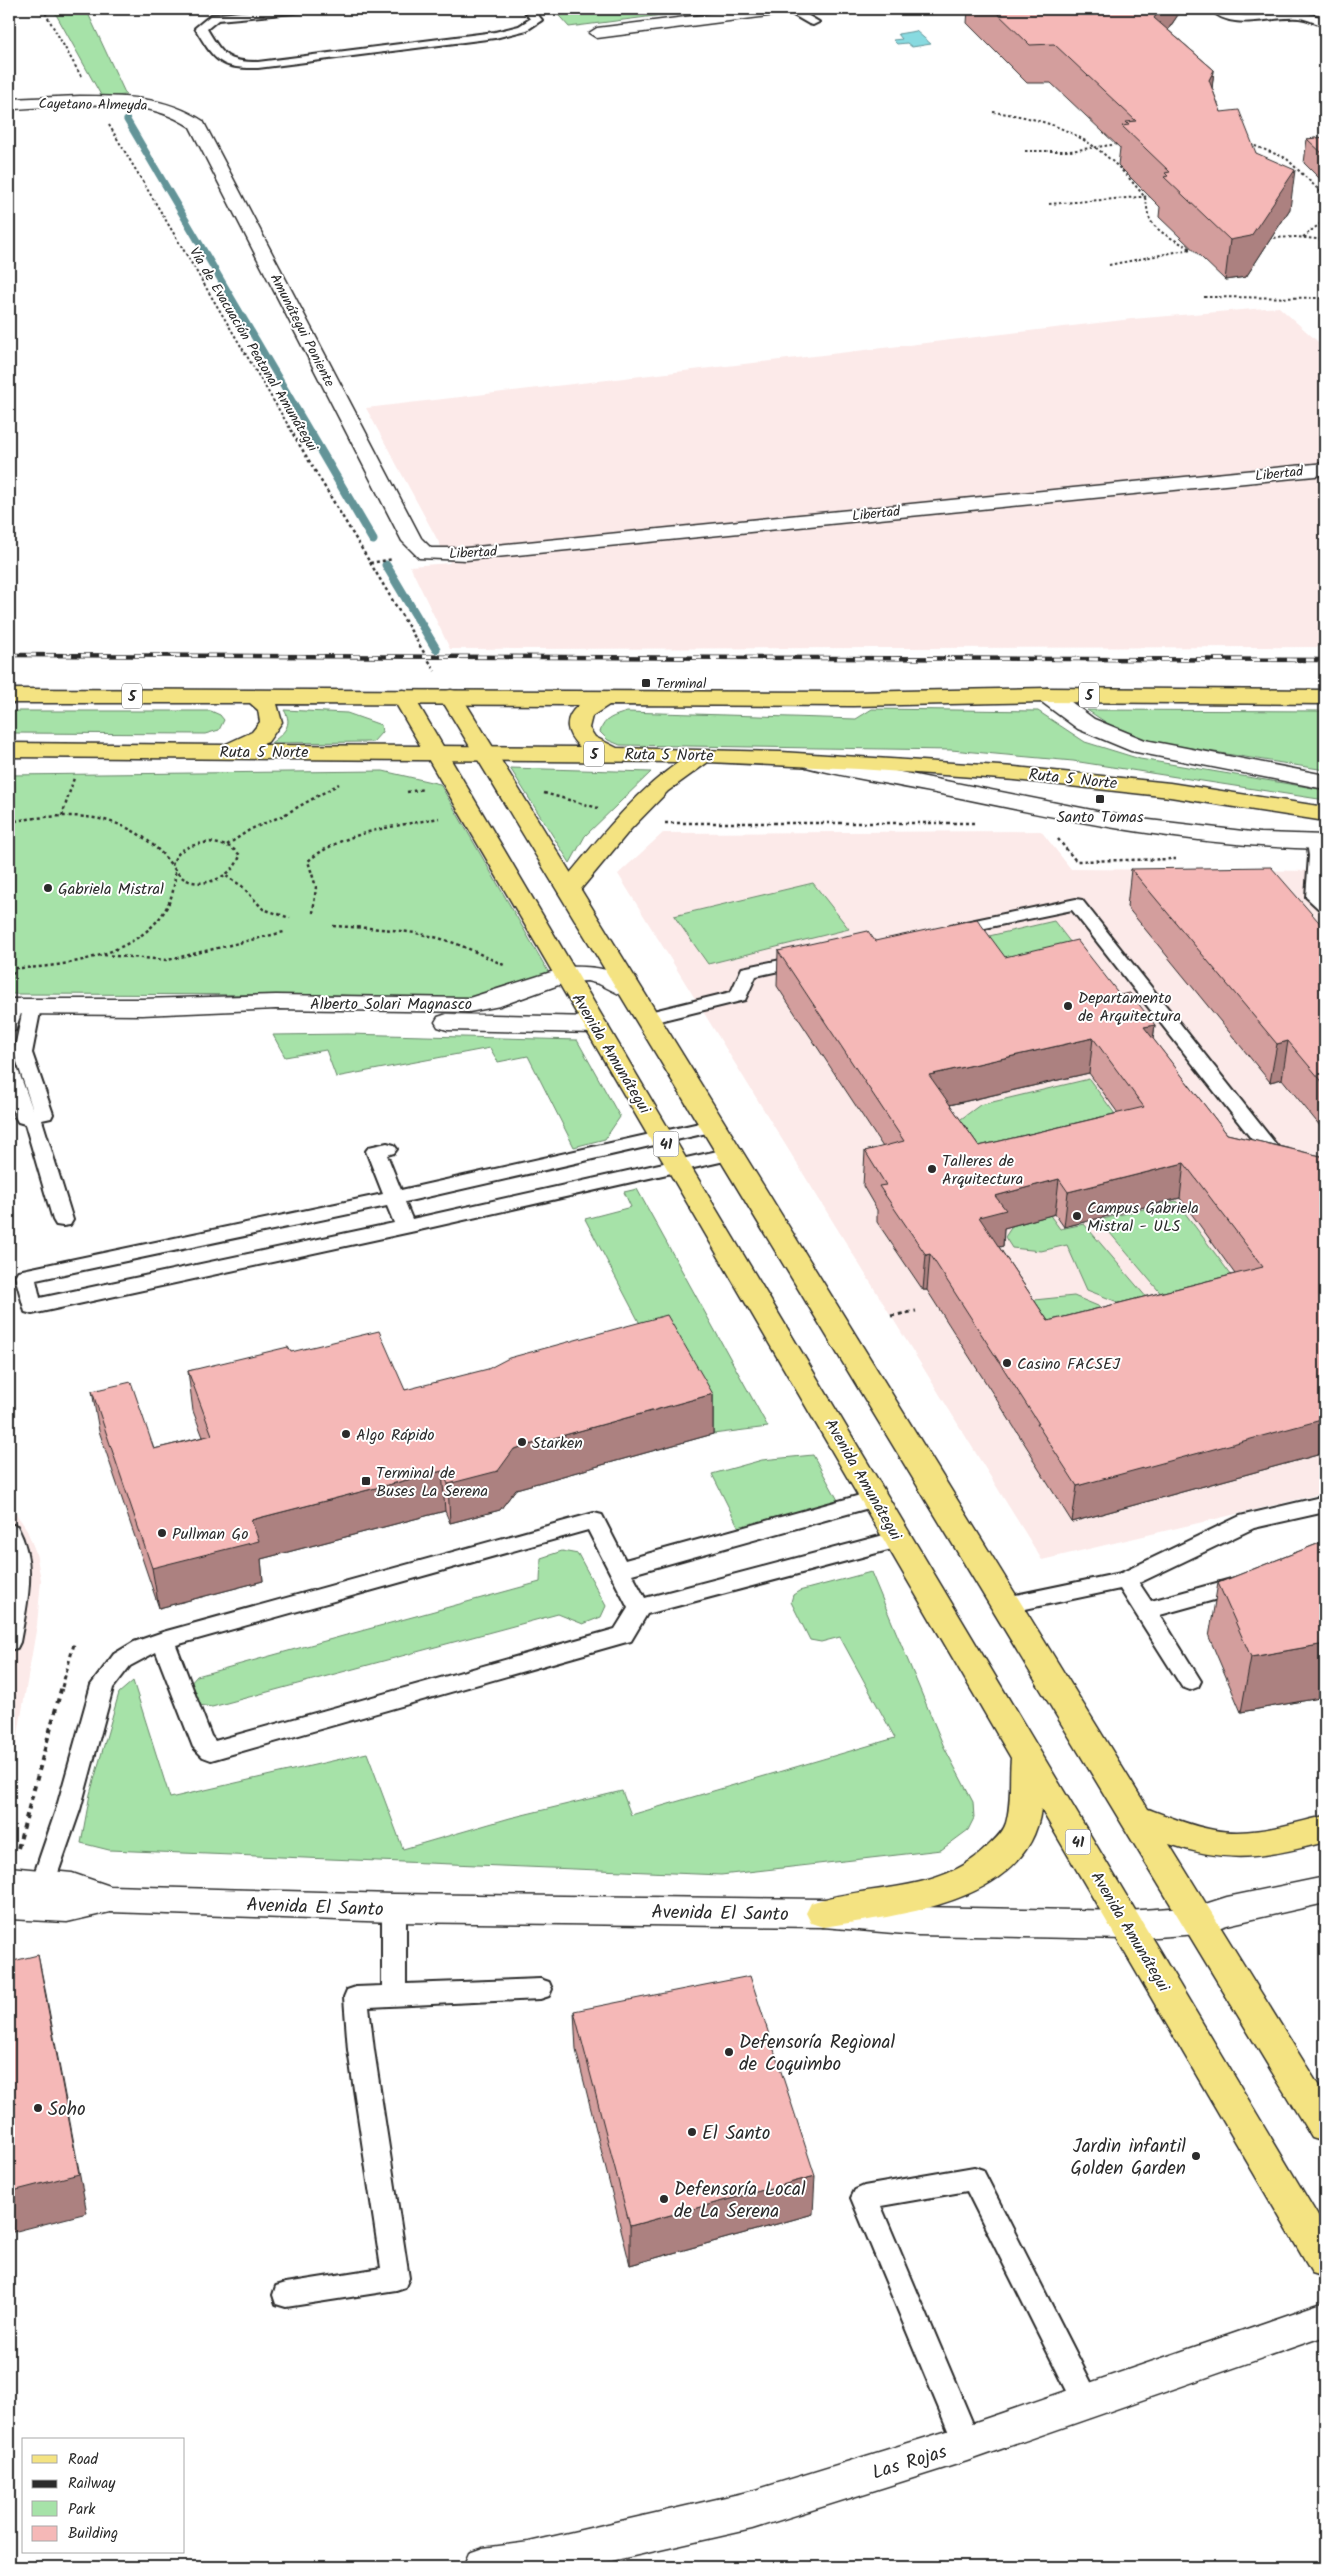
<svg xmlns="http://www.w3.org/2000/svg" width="1334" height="2576" font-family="Kalam,sans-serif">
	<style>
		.built { fill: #fceae9 }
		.green { fill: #a6e2a8; stroke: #68866a }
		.water { fill: #88dae0; stroke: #639498 }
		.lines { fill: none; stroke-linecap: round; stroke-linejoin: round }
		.stream-far1 { stroke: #639498; stroke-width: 7 }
		.stream { stroke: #639498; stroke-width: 9 }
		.service-casing { stroke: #2b2b2b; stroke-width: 4 }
		.minor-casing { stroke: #2b2b2b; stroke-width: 3 }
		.tertiary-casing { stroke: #2b2b2b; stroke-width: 3 }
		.secondary-casing { stroke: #2b2b2b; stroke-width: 3 }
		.primary-casing { stroke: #2b2b2b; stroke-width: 3 }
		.trunk-casing { stroke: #2b2b2b; stroke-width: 3 }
		.path-far3 { stroke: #2b2b2b; stroke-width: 2; stroke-dasharray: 2.5 2.5; stroke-linecap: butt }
		.path-far2 { stroke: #2b2b2b; stroke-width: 2.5; stroke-dasharray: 3 3; stroke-linecap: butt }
		.path-far1 { stroke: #2b2b2b; stroke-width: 3; stroke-dasharray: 4 4; stroke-linecap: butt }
		.path { stroke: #2b2b2b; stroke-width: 4; stroke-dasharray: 5 5; stroke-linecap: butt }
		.service { fill: #fff; fill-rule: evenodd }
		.minor { fill: #fff; fill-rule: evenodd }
		.tertiary { fill: #fff; fill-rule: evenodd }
		.secondary { fill: #fff; fill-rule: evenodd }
		.primary { fill: #f4e382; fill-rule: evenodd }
		.trunk { fill: #f4e382; fill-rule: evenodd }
		.rail-casing { stroke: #2b2b2b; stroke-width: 4.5 }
		.rail { stroke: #fff; stroke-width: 3; stroke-dasharray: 9; stroke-linecap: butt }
		.wall { fill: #d39e9d; stroke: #2b2b2b; fill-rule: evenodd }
		.shaded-wall { fill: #ac8180; stroke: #2b2b2b }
		.building { fill: #f5b8b7; stroke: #2b2b2b; fill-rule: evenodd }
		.poi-dot { fill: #2b2b2b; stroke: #fff; stroke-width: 2 }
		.labels { text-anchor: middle; stroke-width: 4; stroke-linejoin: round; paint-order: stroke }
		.far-street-label { font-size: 14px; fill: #2b2b2b; stroke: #fff }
		.far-poi-label { font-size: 14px; fill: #2b2b2b; stroke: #fff; text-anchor: start }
		.shield { fill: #fff; stroke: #6b6b6b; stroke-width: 1 }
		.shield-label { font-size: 15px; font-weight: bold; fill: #2b2b2b }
		.street-label { font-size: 16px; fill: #2b2b2b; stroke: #fff }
		.poi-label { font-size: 16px; fill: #2b2b2b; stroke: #fff; text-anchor: start }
		.near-street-label { font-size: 19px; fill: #2b2b2b; stroke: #fff }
		.near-poi-label { font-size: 19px; fill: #2b2b2b; stroke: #fff; text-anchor: start }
	</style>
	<rect width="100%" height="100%" fill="#fff"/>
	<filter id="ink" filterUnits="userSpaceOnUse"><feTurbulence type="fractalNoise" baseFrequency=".02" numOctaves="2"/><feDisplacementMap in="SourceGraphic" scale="10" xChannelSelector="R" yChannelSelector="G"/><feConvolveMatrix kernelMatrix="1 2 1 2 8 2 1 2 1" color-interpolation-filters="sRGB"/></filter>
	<g filter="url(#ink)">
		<path class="built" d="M1279 307 1325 348V647L450 649 410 566 450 563 366 408 1132 319Z
			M1041 831 1071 869 1325 871V1493L1042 1560 618 874 663 833Z
			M9 1504 26 1528 36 1553 41 1580 37 1625 9 1786Z"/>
		<path class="green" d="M53 9H86L126 95 102 97Z
			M553 9H709L569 27Z
			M872 709 1038 711 1085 742 1140 759 1325 790V800L1073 761 951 750 620 745 608 740 600 732C604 718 614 716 627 712L856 719Z
			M284 710 347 713 381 725 382 732 373 742 271 743C283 734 294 725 284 710Z
			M1087 710 1325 711V770L1153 742 1116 729Z
			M9 711H211L220 715 224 720 219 730 205 734 9 733Z
			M510 768 651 772 585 836 570 863Z
			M383 771 440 784 549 973 486 1000 332 995 9 994V775Z
			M813 883 849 929 708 964 674 916Z
			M1054 921 1131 1021 1009 984 976 939Z
			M348 1034 577 1040 620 1117 605 1139 574 1147 528 1056 498 1062 490 1048 336 1077 326 1050 285 1057 273 1035Z
			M1089 1079 1135 1141 1020 1169 946 1130 980 1105Z
			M637 1189 768 1427 713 1434 667 1355 648 1339 585 1219 631 1207 624 1192Z
			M1176 1201 1243 1291 1174 1309 1099 1220Z
			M1049 1214 1060 1229 1084 1224 1159 1312 1133 1308 1087 1290 1067 1245 1041 1251 1012 1248 1005 1237 1015 1222Z
			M1074 1296 1129 1319 1044 1326 1034 1300Z
			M813 1455 839 1502 740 1530 712 1474 762 1460Z
			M562 1551 578 1554 606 1606 601 1617 583 1624 558 1614 212 1707 199 1705 190 1684 197 1676 540 1582 541 1558Z
			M871 1572 944 1747 973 1802 974 1818 968 1830 941 1850 721 1875 109 1850 81 1843 90 1794 119 1693 133 1681 170 1798 367 1753 403 1849 510 1818 622 1791 631 1815 895 1738 840 1637 821 1642 810 1640 791 1602 793 1595 799 1591Z"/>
		<path class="water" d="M916 31 931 44 912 47 907 43 897 44 893 40 902 39 898 34Z"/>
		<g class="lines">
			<path class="stream-far1" d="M127 120 312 435"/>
			<path class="stream" d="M311 434 373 540
				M386 565 436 649"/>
			<defs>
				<path id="service" d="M269 9H310L304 12 218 20 207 29C223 55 226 62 258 62L495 32 519 26 530 19 523 9H533L542 20 527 30 495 38 258 68C219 69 214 60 195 28L211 15Z
					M783 9H797L819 22 813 25 809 24Z
					M1210 9C1222 8 1229 13 1240 15 1270 18 1296 6 1325 19V26C1316 24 1309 19 1299 18 1272 15 1232 33 1210 9Z
					M1315 837 1321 838 1325 850V910L1319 909 1306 897 1309 856 1307 842Z
					M1076 899 1082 900 1286 1157 1289 1161 1286 1165H1272L1072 910 956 934 950 933 947 929 950 925 956 924Z
					M805 955 811 956 814 960 811 964 756 976 745 1000 647 1024 641 1022 638 1018 641 1014 731 992 742 968Z
					M14 1002 20 1003 23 1007 26 1003H38L41 1007 32 1053 53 1114 51 1118 42 1120 73 1220 70 1225 63 1226 56 1225 53 1220 25 1124 18 1122C7 1105 8 1083 9 1064L16 1066 18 1070 33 1110 14 1053 23 1008 15 1030 9 1031V1003Z
					M713 1120 720 1122 722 1126 720 1130 405 1202 412 1219 731 1148 738 1150 741 1154 738 1158 415 1231 32 1314 25 1312 15 1276 18 1271 383 1194 366 1151 369 1147 387 1143 394 1145 397 1149 394 1153 387 1155 401 1190ZM387 1206 394 1223 40 1298 36 1280Z
					M875 1491 883 1494 886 1499 883 1504 632 1574 645 1598 899 1531 907 1533 910 1539 907 1545 647 1614 631 1641 623 1643 211 1760 203 1757 193 1747 156 1652 130 1666 113 1688 80 1810 52 1890 43 1893 34 1890 31 1883 56 1810 91 1685 114 1654 134 1642 163 1632 594 1513 602 1515 625 1560ZM588 1530 628 1608 615 1629 215 1741 211 1736 176 1645Z
					M1325 1496V1512L1254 1528 1139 1583 1151 1601 1242 1576 1250 1578 1253 1584 1250 1590 1160 1615 1201 1681 1198 1687 1190 1690 1182 1687 1120 1589 1006 1613 998 1611 995 1605 998 1599 1006 1597 1121 1573 1240 1516Z
					M9 1524 17 1526C38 1564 27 1603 20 1642L17 1648 9 1650Z
					M394 1898 403 1901 406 1908V1984L540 1979 549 1982 552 1989 549 1996 540 1999 369 2007 374 2050 409 2278 405 2287 396 2290 286 2307 276 2304 273 2295 276 2286 286 2283 381 2268 348 2050 344 1997 347 1990 356 1987 382 1986V1908L385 1901Z
					M974 2167 983 2170 1100 2400 1096 2409 1086 2413 1076 2409 967 2191 881 2206 981 2443 977 2452 967 2456 957 2452 851 2198 855 2190 864 2186Z"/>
				<path id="minor" d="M750 9H792L784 14 597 38 589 33 597 28Z
					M80 96C123 96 166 96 203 121L421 538 431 548H466L1325 463V475L466 560 419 558 402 541 190 127C139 92 67 108 9 109V99Z
					M1047 688 1055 690 1094 719 1145 740 1325 775V789L1131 751 1078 729 1039 700 1036 695 1039 690Z
					M814 755 1132 818 1260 833 1325 835V849C1198 847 1075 822 951 796 903 786 854 779 806 767L803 762 806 757Z
					M1325 2302V2336L967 2461 752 2529 585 2567H463L469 2553 483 2548 529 2542 752 2491 967 2425Z"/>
				<path id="tertiary" d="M567 967C590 966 628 969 642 990L639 995 630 997 621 995 599 984 587 981 567 982 500 1006 469 1012 276 1009 142 1015 9 1014V999H142L276 995 469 998Z
					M447 1014 595 1017 604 1020 608 1025 604 1030 595 1033 447 1030 438 1027 435 1022 438 1017Z"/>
				<path id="secondary" d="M9 1867 72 1873 110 1886 394 1894 823 1899 917 1907 1127 1911 1199 1906 1227 1897 1325 1877V1903L1227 1925 1199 1934 1127 1939 917 1935 823 1927 394 1922 110 1912 67 1922 9 1919Z"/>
				<path id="primary" d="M403 690 411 692 414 697 691 1167 1325 2228V2277L1312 2273 1041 1809C1029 1904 896 1915 823 1927L811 1923 806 1913 811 1903C871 1883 939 1895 987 1847 994 1840 1003 1833 1006 1823 1012 1802 1009 1779 1011 1758L392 697 395 692Z
					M451 690 459 692 462 697 1148 1809C1170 1817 1191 1826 1214 1830 1252 1837 1289 1824 1325 1816V1842C1264 1858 1230 1864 1169 1844L1325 2096V2142L1312 2138 440 697 443 692Z"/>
				<path id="trunk" d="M1047 688 1325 690V704L1047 702 853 706 609 705 592 716 589 728 595 737 617 748 781 752 1015 767 1170 783 1325 807V821L1170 797 1015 780 859 769 708 762 668 791 631 829 577 894 569 896 561 894 557 889 561 884C598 840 632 795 679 762L9 757V743L224 745 252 732 260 722 258 710 250 703H9V689L853 692ZM277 704 579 705C562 719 566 734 580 747L260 745 268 742 282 722Z"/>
			</defs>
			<use href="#service" class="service-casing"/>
			<use href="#minor" class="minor-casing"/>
			<use href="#tertiary" class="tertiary-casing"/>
			<use href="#secondary" class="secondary-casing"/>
			<use href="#primary" class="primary-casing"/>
			<use href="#trunk" class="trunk-casing"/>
			<path class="path-far3" d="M43 9 81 76
				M993 112C1060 120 1101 141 1143 195 1148 201 1146 209 1149 217 1154 232 1178 241 1191 249
				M109 125 294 435
				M1250 144 1286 158 1325 196
				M1025 151H1070L1118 144
				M1049 204 1153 196
				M1303 237 1325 220
				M1269 238 1297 237 1325 240
				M1109 265 1191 249
				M1204 297 1325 298"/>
			<path class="path-far2" d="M293 434 435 671
				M370 563 393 559
				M407 792 424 789
				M544 793 598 808
				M62 816 74 778
				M9 822C72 811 131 810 172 866
				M665 823H976
				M1058 839 1076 861 1176 859
				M210 842 231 847 240 855C235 876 202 891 183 878 179 875 175 870 172 866 177 847 192 845 210 842Z
				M227 845 251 829 282 816 339 784
				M226 876 242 886 263 909 290 918
				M313 913 316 887 308 861C345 831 393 827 439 818
				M333 926C368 928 404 929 438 938 462 944 483 956 506 966
				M104 955 168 960 284 932
				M9 968C69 969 176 950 175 872
				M11 980 15 969"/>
			<path class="path-far1" d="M891 1316 916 1311
				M62 1687 74 1644"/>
			<path class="path" d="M18 1848 62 1686"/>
			<use href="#service" class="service"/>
			<use href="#minor" class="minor"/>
			<use href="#tertiary" class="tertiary"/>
			<use href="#secondary" class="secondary"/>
			<use href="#primary" class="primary"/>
			<use href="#trunk" class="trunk"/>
			<defs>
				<path id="rail" d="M9 655 1325 660"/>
			</defs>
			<use href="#rail" class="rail-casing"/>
			<use href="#rail" class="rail"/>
		</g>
		<path class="wall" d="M968 9H1182L1168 30 1214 70 1212 88 1221 112 1256 153 1290 209 1246 277 1225 280 1159 217 1160 207 1118 165 1120 148 1051 83H1027L967 23Z
			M1325 137V184L1304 163 1307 139Z
			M1131 869 1325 929V1132L1282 1079 1270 1082 1127 907Z
			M875 941 1005 957 1120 995 1155 1025 1153 1039 1227 1134 1325 1157V1444L1323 1445 1321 1454 1072 1522 1033 1460V1457L927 1290H923L877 1222V1210L863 1186 865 1151 883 1147 777 986 778 951ZM1089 1073 1118 1113 979 1146 950 1105ZM1180 1198 1235 1274 1048 1321 999 1247 1003 1246 1004 1228 1055 1214 1064 1227Z
			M291 1352 405 1390 713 1394V1434L516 1489 500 1510 450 1523 445 1511 261 1559 263 1581 159 1608 99 1431 92 1391 154 1449 203 1437 193 1411 188 1371Z
			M1325 1541V1697L1241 1712 1209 1637 1218 1583Z
			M574 2011 813 2214 630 2265 576 2050Z"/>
		<path class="shaded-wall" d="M1160 9H1182L1150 56 1154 18Z
			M1214 70 1210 108 1209 80Z
			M1295 170 1290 209 1246 277 1225 280 1230 240Z
			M1155 1025 1150 1060 1144 1027Z
			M1093 1038 1089 1073 927 1110 929 1075Z
			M1288 1041 1282 1079 1270 1082 1277 1044Z
			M1184 1163 1180 1198 1064 1227 1068 1192Z
			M1059 1179 1055 1214 1004 1228 1003 1246 976 1253 979 1217 995 1196Z
			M930 1254 927 1290H923L926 1255Z
			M713 1394V1434L516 1489 500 1510 450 1523 448 1484 514 1449Z
			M1325 1410V1444L1323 1445 1321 1454 1072 1522 1077 1486Z
			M442 1471 445 1511 261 1559 263 1581 159 1608 152 1568 251 1520Z
			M1325 1644V1697L1241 1712 1251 1657Z
			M38 1955 46 1994 87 2213 9 2233V2192Z
			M815 2176 813 2214 630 2265V2226Z
			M9 2247 14 2278 9 2279Z"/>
		<path class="building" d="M993 9H1160L1154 18 1214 70 1209 80 1221 112 1239 110 1256 153 1295 170 1251 236 1230 240 1164 177 1168 176 1165 173 1170 172 1122 126 1129 125 1126 122 1136 121 1054 44 1030 45Z
			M1325 137V156L1307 139Z
			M1271 867 1325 929V1085L1288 1041 1277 1044 1131 869Z
			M977 919 1005 957 1077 940 1120 995 1130 993 1155 1025 1144 1027 1227 1134 1325 1157V1410L1323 1411 1325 1415V1419L1077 1486 1037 1424H1039L930 1254 926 1255 879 1186 886 1185 865 1151 904 1141 778 951 868 931 875 941ZM1093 1038 1144 1107 979 1146 929 1075ZM1184 1163 1263 1267 1048 1321 979 1217 1006 1210 995 1196 1059 1179 1068 1192Z
			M667 1315 713 1394 514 1449 498 1471 448 1484 442 1471 251 1520 259 1541 152 1568 92 1391 131 1382 154 1449 212 1435 188 1371 288 1347 291 1352 379 1331 405 1390 488 1369 509 1358Z
			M1325 1541V1644L1251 1657 1218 1583Z
			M38 1955 79 2174 9 2192V1962Z
			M750 1976 815 2176 630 2226 574 2011Z"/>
	</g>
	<g class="poi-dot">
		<rect x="641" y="678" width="10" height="10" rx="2.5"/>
		<rect x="1095" y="794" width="10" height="10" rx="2.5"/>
		<circle cx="48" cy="888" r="5"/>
		<circle cx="1068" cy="1006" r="5"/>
		<circle cx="932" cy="1169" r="5"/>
		<circle cx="1077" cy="1216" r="5"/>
		<circle cx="1007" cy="1363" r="5"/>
		<circle cx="346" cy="1434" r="5"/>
		<circle cx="522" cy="1442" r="5"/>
		<rect x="361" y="1476" width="10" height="10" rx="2.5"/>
		<circle cx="162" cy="1533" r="5"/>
		<circle cx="729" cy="2052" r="5"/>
		<circle cx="38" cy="2108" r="5"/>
		<circle cx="692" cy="2132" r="5"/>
		<circle cx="1196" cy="2156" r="5"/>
		<circle cx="664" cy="2199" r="5"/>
	</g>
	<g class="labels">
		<g class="far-street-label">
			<text transform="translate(93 104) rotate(1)" y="5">Cayetano Almeyda</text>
			<text transform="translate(303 330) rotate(63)" y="5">Amunátegui Poniente</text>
			<text transform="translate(254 349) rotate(59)" y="5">Vía de Evacuación Peatonal Amunátegui</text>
			<text transform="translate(1279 473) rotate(-6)" y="5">Libertad</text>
			<text transform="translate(876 513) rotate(-6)" y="5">Libertad</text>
			<text transform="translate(473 552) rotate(-3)" y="5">Libertad</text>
		</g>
		<g class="far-poi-label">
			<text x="656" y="688">Terminal</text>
		</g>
		<g class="shield">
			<rect x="1079" y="682.5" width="20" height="25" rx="4"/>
			<rect x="122" y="683.5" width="20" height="25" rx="4"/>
			<rect x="584" y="741.5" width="20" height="25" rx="4"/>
			<rect x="653.5" y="1131.5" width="25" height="25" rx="4"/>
			<rect x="1065.5" y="1829.5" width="25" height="25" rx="4"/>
		</g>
		<g class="shield-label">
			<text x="1089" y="700">5</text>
			<text x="132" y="701">5</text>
			<text x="594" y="759">5</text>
			<text x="666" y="1149">41</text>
			<text x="1078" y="1847">41</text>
		</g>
		<g class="street-label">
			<text x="264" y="757">Ruta 5 Norte</text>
			<text transform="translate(669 754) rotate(1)" y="6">Ruta 5 Norte</text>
			<text transform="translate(1073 778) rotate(6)" y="6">Ruta 5 Norte</text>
			<text x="391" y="1009">Alberto Solari Magnasco</text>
			<text transform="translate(612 1053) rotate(59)" y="6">Avenida Amunátegui</text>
			<text transform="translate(864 1479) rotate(60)" y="6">Avenida Amunátegui</text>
			<text transform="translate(1131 1931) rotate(59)" y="6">Avenida Amunátegui</text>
		</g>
		<g class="poi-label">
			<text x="1100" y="822" text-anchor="middle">Santo Tomas</text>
			<text x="58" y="894">Gabriela Mistral</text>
			<text x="1078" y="1003">Departamento<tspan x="1078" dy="18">de Arquitectura</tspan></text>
			<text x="942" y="1166">Talleres de<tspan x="942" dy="18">Arquitectura</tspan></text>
			<text x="1087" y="1213">Campus Gabriela<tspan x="1087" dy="18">Mistral - ULS</tspan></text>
			<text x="1017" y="1369">Casino FACSEJ</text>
			<text x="356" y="1440">Algo Rápido</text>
			<text x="532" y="1448">Starken</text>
			<text x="376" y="1478">Terminal de<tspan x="376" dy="18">Buses La Serena</tspan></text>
			<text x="172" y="1539">Pullman Go</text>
		</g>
		<g class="near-street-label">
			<text transform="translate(315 1906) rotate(2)" y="7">Avenida El Santo</text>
			<text transform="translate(720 1912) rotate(1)" y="7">Avenida El Santo</text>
			<text transform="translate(909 2461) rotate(-17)" y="7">Las Rojas</text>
		</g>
		<g class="near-poi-label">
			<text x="739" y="2048">Defensoría Regional<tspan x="739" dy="22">de Coquimbo</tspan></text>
			<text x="48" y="2115">Soho</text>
			<text x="702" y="2139">El Santo</text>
			<text x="1186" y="2152" text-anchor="end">Jardin infantil<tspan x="1186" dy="22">Golden Garden</tspan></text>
			<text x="674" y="2195">Defensoría Local<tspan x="674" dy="22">de La Serena</tspan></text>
		</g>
	</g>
	<rect width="1334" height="2576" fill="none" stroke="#fff" stroke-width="30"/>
	<rect x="15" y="15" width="1304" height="2546" fill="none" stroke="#2b2b2b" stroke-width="2" filter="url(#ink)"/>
	<rect x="22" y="2438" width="162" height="115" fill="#ffffff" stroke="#aaaaaa"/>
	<rect x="32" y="2455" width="25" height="8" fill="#f4e382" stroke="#aaaaaa"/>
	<text x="68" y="2464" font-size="15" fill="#2b2b2b">Road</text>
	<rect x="32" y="2480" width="25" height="8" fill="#2b2b2b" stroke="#aaaaaa"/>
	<text x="68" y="2488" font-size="15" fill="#2b2b2b">Railway</text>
	<rect x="32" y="2501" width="25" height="15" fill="#a6e2a8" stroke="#aaaaaa"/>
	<text x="68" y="2514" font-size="15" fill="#2b2b2b">Park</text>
	<rect x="32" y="2526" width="25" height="15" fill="#f5b8b7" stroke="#aaaaaa"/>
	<text x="68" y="2538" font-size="15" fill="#2b2b2b">Building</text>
</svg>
